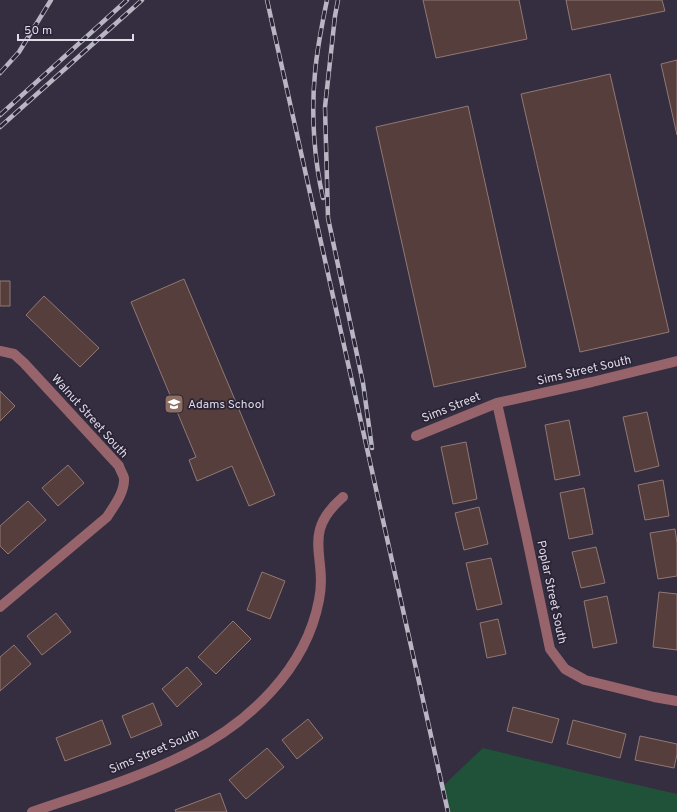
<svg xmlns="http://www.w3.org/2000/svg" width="677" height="812" font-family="Overpass,sans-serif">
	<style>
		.green { fill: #205239 }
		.building { fill: #553e3b; stroke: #927874 }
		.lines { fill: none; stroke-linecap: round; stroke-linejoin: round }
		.minor { stroke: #97646c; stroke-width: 10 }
		.rail-casing { stroke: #b9b5c2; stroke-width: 4.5 }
		.rail { stroke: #2a2436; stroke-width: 3; stroke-dasharray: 9; stroke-linecap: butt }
		.labels { text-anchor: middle; stroke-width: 3.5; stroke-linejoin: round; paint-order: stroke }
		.street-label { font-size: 12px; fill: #dfdbe7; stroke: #2a2436 }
		.poi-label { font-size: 12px; fill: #dfdbe7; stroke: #2a2436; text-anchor: start }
	</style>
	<rect width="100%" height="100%" fill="#342e40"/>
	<path class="green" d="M483 748 585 773 677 794V812H448L442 787Z"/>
	<path class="building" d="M423 0H519L527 39 436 58Z
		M566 0H662L665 11 572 30Z
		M677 60V135L661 64Z
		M610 74 669 332 580 352 521 94Z
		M468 106 526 367 434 387 376 127Z
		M184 279 275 495 249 506 232 466 197 481 189 460 196 457 131 302Z
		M0 281H10V306H0Z
		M44 296 99 348 80 367 26 315Z
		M0 391 15 406 0 421Z
		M647 412 659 466 635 472 623 417Z
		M569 420 580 475 555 480 545 425Z
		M466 442 477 499 453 504 441 447Z
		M68 465 84 483 58 506 42 488Z
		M663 480 669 516 645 520 638 485Z
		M584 488 593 534 569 539 560 493Z
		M28 501 46 520 8 554 0 546V526Z
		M479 507 488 544 464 550 455 513Z
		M675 529 677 543V576L658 579 650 533Z
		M596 547 605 583 581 588 572 552Z
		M491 558 502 604 477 610 466 563Z
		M262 572 285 581 270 619 247 610Z
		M659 592 677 594V650L653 647Z
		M607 596 617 643 593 648 584 601Z
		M56 613 71 632 42 655 27 636Z
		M498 619 506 654 487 658 480 623Z
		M233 621 251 639 216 674 198 657Z
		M14 645 31 664 0 691V657Z
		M187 667 202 684 177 707 162 689Z
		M153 703 162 725 131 738 122 716Z
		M513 707 559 719 552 743 507 731Z
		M308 719 323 738 297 759 282 740Z
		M102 720 111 744 65 761 56 738Z
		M573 720 626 734 620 758 567 744Z
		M640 736 677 744V754L674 768 635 760Z
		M267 748 284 767 246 799 229 780Z
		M220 793 227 812H176L175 810Z"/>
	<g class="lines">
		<path class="minor" d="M0 351 14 354 24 363 119 466C120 470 123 474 124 478 125 492 114 506 107 517L0 607
			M497 403 526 534 550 649 565 669 585 680 654 697 677 701
			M416 436 497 403 592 382 677 361
			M32 812C84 794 139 778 188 753 249 723 306 669 319 600 328 556 300 534 343 497"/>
		<defs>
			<path id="rail" d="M267 0 448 812
				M338 0 335 16 325 107 328 218 363 383 372 448
				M0 73 19 52 51 0
				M0 115 127 0
				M0 127 142 0
				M323 198C314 159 311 113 315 73 317 48 322 24 327 0"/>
		</defs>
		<use href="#rail" class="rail-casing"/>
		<use href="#rail" class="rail"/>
	</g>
	<defs>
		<symbol id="school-square" viewBox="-11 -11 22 22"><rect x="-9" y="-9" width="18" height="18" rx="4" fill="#8d6e63" stroke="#2a2436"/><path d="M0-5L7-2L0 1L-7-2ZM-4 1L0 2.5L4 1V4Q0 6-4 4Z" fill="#fff"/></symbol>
	</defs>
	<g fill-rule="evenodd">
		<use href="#school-square" x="163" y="393" width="22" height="22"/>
	</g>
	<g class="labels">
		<g class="street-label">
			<text transform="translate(584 370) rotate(-13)" y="4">Sims Street South</text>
			<text transform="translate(451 407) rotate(-22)" y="4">Sims Street</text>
			<text transform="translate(90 416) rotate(48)" y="4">Walnut Street South</text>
			<text transform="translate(552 592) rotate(78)" y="4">Poplar Street South</text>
			<text transform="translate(154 751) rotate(-23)" y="4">Sims Street South</text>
		</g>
		<g class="poi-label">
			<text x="188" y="408">Adams School</text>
		</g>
	</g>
	<path d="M18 34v6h115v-6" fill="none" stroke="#dfdbe7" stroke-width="2"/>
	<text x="24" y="34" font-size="12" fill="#dfdbe7" stroke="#2a2436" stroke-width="3" paint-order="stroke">50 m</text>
</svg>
